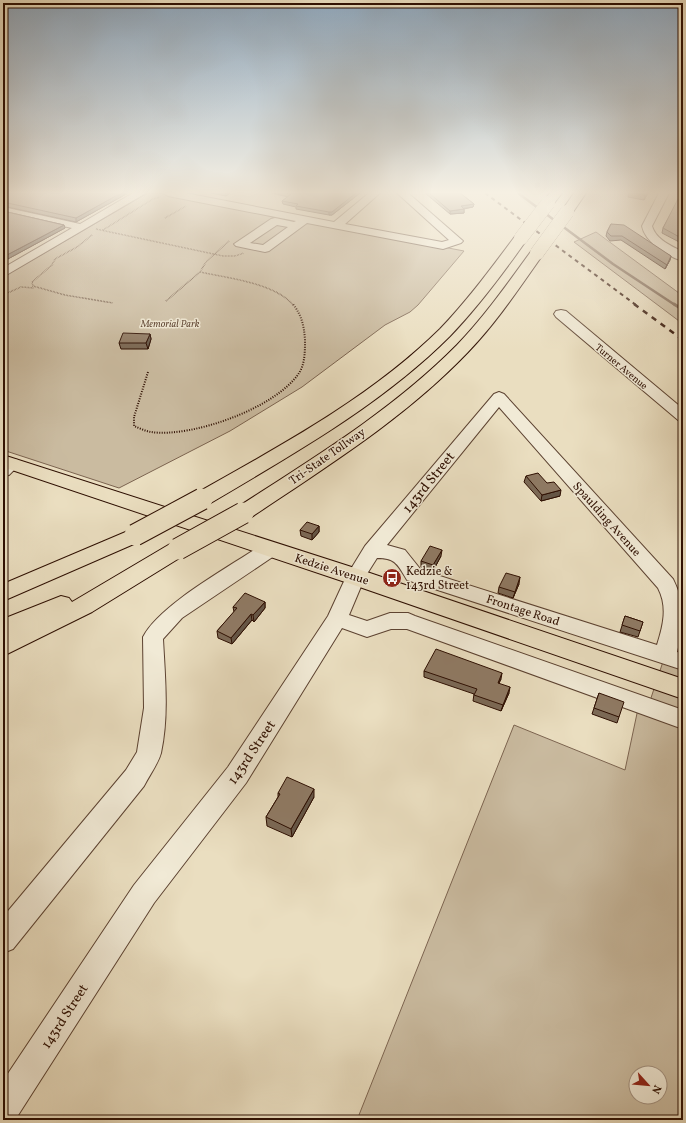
<svg xmlns="http://www.w3.org/2000/svg" width="686" height="1123" font-family="Vollkorn,serif">
	<style>
		.green { fill: #cabba0; stroke: #7c6450; fill-rule: evenodd }
		.lines { fill: none; stroke-linecap: round; stroke-linejoin: round }
		.stream-far1 { stroke: #78604d; stroke-width: 2.5 }
		.stream { stroke: #78604d; stroke-width: 3 }
		.minor-casing { stroke: #5c4231; stroke-width: 2 }
		.major-casing { stroke: #2d0e01; stroke-width: 2 }
		.highway-casing { stroke: #2d0e01; stroke-width: 2 }
		.path-far1 { stroke: #2d0e01; stroke-width: 1.5; stroke-dasharray: 0.5 1; stroke-linecap: butt }
		.path { stroke: #2d0e01; stroke-width: 2; stroke-dasharray: 1 1.5; stroke-linecap: butt }
		.minor { fill: #f1ead6; fill-rule: evenodd }
		.major { fill: #eadec0; fill-rule: evenodd }
		.highway { fill: #eadec0; fill-rule: evenodd }
		.rail-far1 { stroke: #2d0e01; stroke-width: 2; stroke-dasharray: 4 4; stroke-linecap: butt }
		.rail { stroke: #2d0e01; stroke-width: 2.5; stroke-dasharray: 5.5 5.5; stroke-linecap: butt }
		.highway-bridge-far1-casing { stroke: #2d0e01; stroke-width: 14; stroke-linecap: butt }
		.highway-bridge-casing { stroke: #2d0e01; stroke-width: 23; stroke-linecap: butt }
		.highway-bridge-far1 { stroke: #eadec0; stroke-width: 14 }
		.highway-bridge { stroke: #eadec0; stroke-width: 21 }
		.wall { fill: #7b6956; stroke: #2d0e01 }
		.shaded-wall { fill: #645546; stroke: #2d0e01 }
		.building { fill: #8f7a64; stroke: #2d0e01 }
		.labels { text-anchor: middle; stroke-width: 3; stroke-linejoin: round; paint-order: stroke }
		.far-park-label { font-size: 10px; font-style: italic; fill: #644b39; stroke: #f1ead6 }
		.far-street-label { font-size: 10px; fill: #2d0e01; stroke: #f1ead6 }
		.street-label { font-size: 12px; fill: #2d0e01; stroke: #f1ead6 }
		.poi-label { font-size: 12px; fill: #2d0e01; stroke: #f1ead6; text-anchor: start }
		.near-street-label { font-size: 14px; fill: #2d0e01; stroke: #f1ead6 }
	</style>
	<rect width="100%" height="100%" fill="#eadec0"/>
	<filter id="stains"><feTurbulence type="fractalNoise" baseFrequency=".005" numOctaves="4"/><feColorMatrix values="0 0 0 0 .2 0 0 0 0 .09 0 0 0 0 .02 0 0 0 .5 -.17"/></filter>
	<radialGradient id="worn" r=".72"><stop offset=".6" stop-color="#630" stop-opacity="0"/><stop offset="1" stop-color="#630" stop-opacity=".3"/></radialGradient>
	<path class="green" d="M148 193H162L464 251 418 305 410 312 385 325 302 387 230 431 119 488 3 450V277Z
		M596 232 683 296V324L574 242Z
		M683 601V1120H357L514 725 625 770 639 704 648 707ZM636 1073H660V1097H636Z"/>
	<g class="lines">
		<path class="stream-far1" d="M518 193 613 264 675 305"/>
		<path class="stream" d="M674 304 683 310"/>
		<defs>
			<path id="minor" d="M133 193H146L3 277V268L72 228 3 213V207L80 224Z
				M163 193H185L334 222 369 193H380L345 224 442 242 449 240 397 193H408L463 241 461 243 443 249 307 223 269 251 265 252 236 246 234 244 271 219 275 218 294 222 296 221 168 196ZM277 225 288 227 263 245 250 243Z
				M659 193H669L652 226C656 240 672 246 683 252V261C668 257 645 242 642 226Z
				M561 310 566 311 683 409V422L678 420 556 317 554 314 556 311Z
				M499 392 504 394 673 579C686 605 684 624 677 652L683 654V670L407 580C398 565 396 558 377 558L365 577 349 615 367 621 390 613H408L415 616 683 710V729L407 629H391L367 637 342 628 246 783 154 903 15 1120H3V1081L134 885 228 767 328 616 346 577 365 546 494 394ZM499 407 658 588C668 607 663 626 657 645L421 570 405 550 387 545Z
				M12 459 18 460 20 464 9 475 3 476V463Z
				M270 543 277 544 279 549 277 554 182 618 163 639C165 677 169 716 161 753 158 764 149 776 144 786L13 949 3 953V917L126 770 137 752 144 708 143 637C160 604 231 566 263 544Z"/>
			<path id="major" d="M3 455 364 571 683 679V699L348 583 3 467Z"/>
			<path id="highway" d="M550 193H562L552 206H544L542 203Z
				M574 193H586L571 215H563L561 212Z
				M521 234 528 238C504 272 479 306 450 336 381 405 293 454 209 504L202 505 195 504 192 499 195 494C280 446 370 398 440 329 468 300 492 267 516 235Z
				M537 249 542 250 544 253C520 287 497 322 468 352 405 418 326 467 250 518L243 520 236 518 233 513 236 508C312 459 393 410 457 345 485 316 508 283 532 250Z
				M135 528 143 530 146 535 143 540 3 601V584Z
				M178 542 186 544 189 549 186 554 92 612 3 656V619L61 596 69 598 72 602 170 544Z"/>
		</defs>
		<use href="#minor" class="minor-casing"/>
		<use href="#major" class="major-casing"/>
		<use href="#highway" class="highway-casing"/>
		<path class="path-far1" d="M165 218 186 206
			M96 229 223 256H235L244 253
			M103 230 153 199 160 197
			M92 235 77 247 55 259 52 265 32 282 33 286 65 295 113 303
			M229 241 206 262 200 272C227 278 275 283 293 305
			M3 295 21 287 34 288
			M166 301 200 272"/>
		<path class="path" d="M148 372 134 417V426C139 428 145 431 151 432 192 438 276 408 299 373 305 364 305 351 305 340 304 326 302 316 293 304"/>
		<use href="#minor" class="minor"/>
		<use href="#major" class="major"/>
		<use href="#highway" class="highway"/>
		<path class="rail-far1" d="M485 193 636 305"/>
		<path class="rail" d="M634 304 683 340"/>
		<defs>
			<path id="highway-bridge-far1" d="M521 238 548 203
				M537 253 567 212"/>
			<path id="highway-bridge" d="M135 535 202 499
				M178 549 243 513"/>
		</defs>
		<use href="#highway-bridge-far1" class="highway-bridge-far1-casing"/>
		<use href="#highway-bridge" class="highway-bridge-casing"/>
		<use href="#highway-bridge-far1" class="highway-bridge-far1"/>
		<use href="#highway-bridge" class="highway-bridge"/>
	</g>
	<path class="wall" d="M3 193H128L76 222 3 206Z
		M211 193H230L226 196Z
		M272 193H360L332 215H329L296 209V207L283 204 282 201 288 197Z
		M425 193H460L474 204 473 207 464 209V213L450 214Z
		M629 193H648L644 200 628 197Z
		M683 193V244L662 233 663 228Z
		M3 211 64 225 65 228 6 260 3 259Z
		M611 224 671 256 670 260 665 269 621 240 610 241 606 236 607 232Z
		M150 334 151 339 148 349H121L119 343Z
		M526 476 560 496 541 501 524 482Z
		M319 526V532L312 540 301 536 300 530Z
		M441 556 433 571 421 567V561Z
		M519 584 513 598 498 593 499 587Z
		M265 602V608L254 622 252 620 232 644 218 638 217 631 234 612 233 607Z
		M625 616 643 622 638 637 620 632Z
		M424 671 501 679 499 683 509 693 501 711 473 701 474 694 424 677Z
		M599 693 619 717 617 723 592 714Z
		M278 793 314 797 292 837 267 826 266 817 278 797Z"/>
	<path class="shaded-wall" d="M121 193H128L76 222V218Z
		M225 193H230L226 196Z
		M356 193H360L332 215H329V212Z
		M647 193H648L644 200 645 195Z
		M474 204 473 207 460 209 461 206Z
		M464 209V213L450 214V211Z
		M64 225 65 228 6 260 5 256Z
		M671 256 670 260 665 269 667 265Z
		M150 334 151 339 148 349 146 343Z
		M561 490 560 496 541 501 542 495Z
		M319 526V532L312 540V534Z
		M442 550 441 556 433 571V565Z
		M520 577 519 584 513 598Z
		M265 602V608L254 622 253 615Z
		M251 614 252 620 232 644 231 638Z
		M502 673 501 679 496 689 498 683Z
		M510 687 509 693 501 711 503 705Z
		M314 789V797L292 837 291 829Z"/>
	<path class="building" d="M3 193H121L76 218 3 202Z
		M285 193H356L332 212H329L296 206 298 204 282 201 291 194Z
		M429 193H460L474 204 461 206 464 209 450 211Z
		M634 193H647L645 195Z
		M681 193H683V239L663 228Z
		M3 211 64 225 5 256H3Z
		M611 224 624 225 671 256 667 265 622 236H611L607 232Z
		M123 333 150 334 146 343H119Z
		M538 473 547 483 554 482 561 490 542 495 526 476Z
		M307 522 319 526 312 534 300 530Z
		M430 546 442 550 433 565 421 561Z
		M506 573 520 577 515 592 499 587Z
		M245 593 265 602 253 615 251 614 231 638 217 631 237 608 233 607Z
		M625 616 643 622 640 631 622 625Z
		M436 649 502 673 498 683 510 687 503 705 474 695 477 689 424 671Z
		M599 693 624 702 619 717 594 708Z
		M287 777 314 789 291 829 266 817 280 794 278 793Z"/>
	<linearGradient id="sky" x2="0" y2="1"><stop stop-color="#8fa8be"/><stop offset="0.55" stop-color="#f6f0e3"/><stop offset="1" stop-color="#f6f0e3" stop-opacity="0"/></linearGradient>
	<rect width="686" height="350" fill="url(#sky)"/>
	<defs>
		<symbol id="bus-disc" viewBox="-11 -11 22 22"><circle r="9.5" fill="#8f2418" stroke="#f1ead6"/><path d="M-5-6H5V4H4V6H2V4H-2V6H-4V4H-5ZM-3.5-4V0h7V-4ZM-3.5 1.2v1.5H-2V1.2ZM2 1.2v1.5H3.5V1.2Z" fill="#fff"/></symbol>
	</defs>
	<g fill-rule="evenodd">
		<use href="#bus-disc" x="381" y="567" width="22" height="22"/>
	</g>
	<g class="labels">
		<g class="far-park-label">
			<text x="170" y="327">Memorial Park</text>
		</g>
		<g class="far-street-label">
			<text transform="translate(622 366) rotate(40)" y="4">Turner Avenue</text>
		</g>
		<g class="street-label">
			<text transform="translate(327 456) rotate(-35)" y="4">Tri-State Tollway</text>
			<text transform="translate(607 519) rotate(48)" y="4">Spaulding Avenue</text>
			<text transform="translate(332 569) rotate(18)" y="4">Kedzie Avenue</text>
			<text transform="translate(523 610) rotate(18)" y="4">Frontage Road</text>
		</g>
		<g class="poi-label">
			<text x="406" y="575">Kedzie &amp;<tspan x="406" dy="14">143rd Street</tspan></text>
		</g>
		<g class="near-street-label">
			<text transform="translate(428 482) rotate(-51)" y="5">143rd Street</text>
			<text transform="translate(251 752) rotate(-56)" y="5">143rd Street</text>
			<text transform="translate(64 1016) rotate(-57)" y="5">143rd Street</text>
		</g>
	</g>
	<rect width="686" height="1123" fill="none" stroke="#eadec0" stroke-width="16"/>
	<rect x="4" y="4" width="678" height="1115" fill="none" stroke="#2d0e01" stroke-width="2"/>
	<rect x="8" y="8" width="670" height="1107" fill="none" stroke="#2d0e01"/>
	<g transform="translate(648 1085) rotate(117)"><circle r="19" fill="#f1ead6" stroke="#a39281"/>
	<path d="M0-3L7 15L0 10L-7 15Z" fill="#8f2418"/>
	<text y="-6" font-size="11" font-weight="bold" text-anchor="middle" fill="#2d0e01">N</text>
	</g>
	<rect width="100%" height="100%" filter="url(#stains)"/>
	<rect width="100%" height="100%" fill="url(#worn)"/>
</svg>
